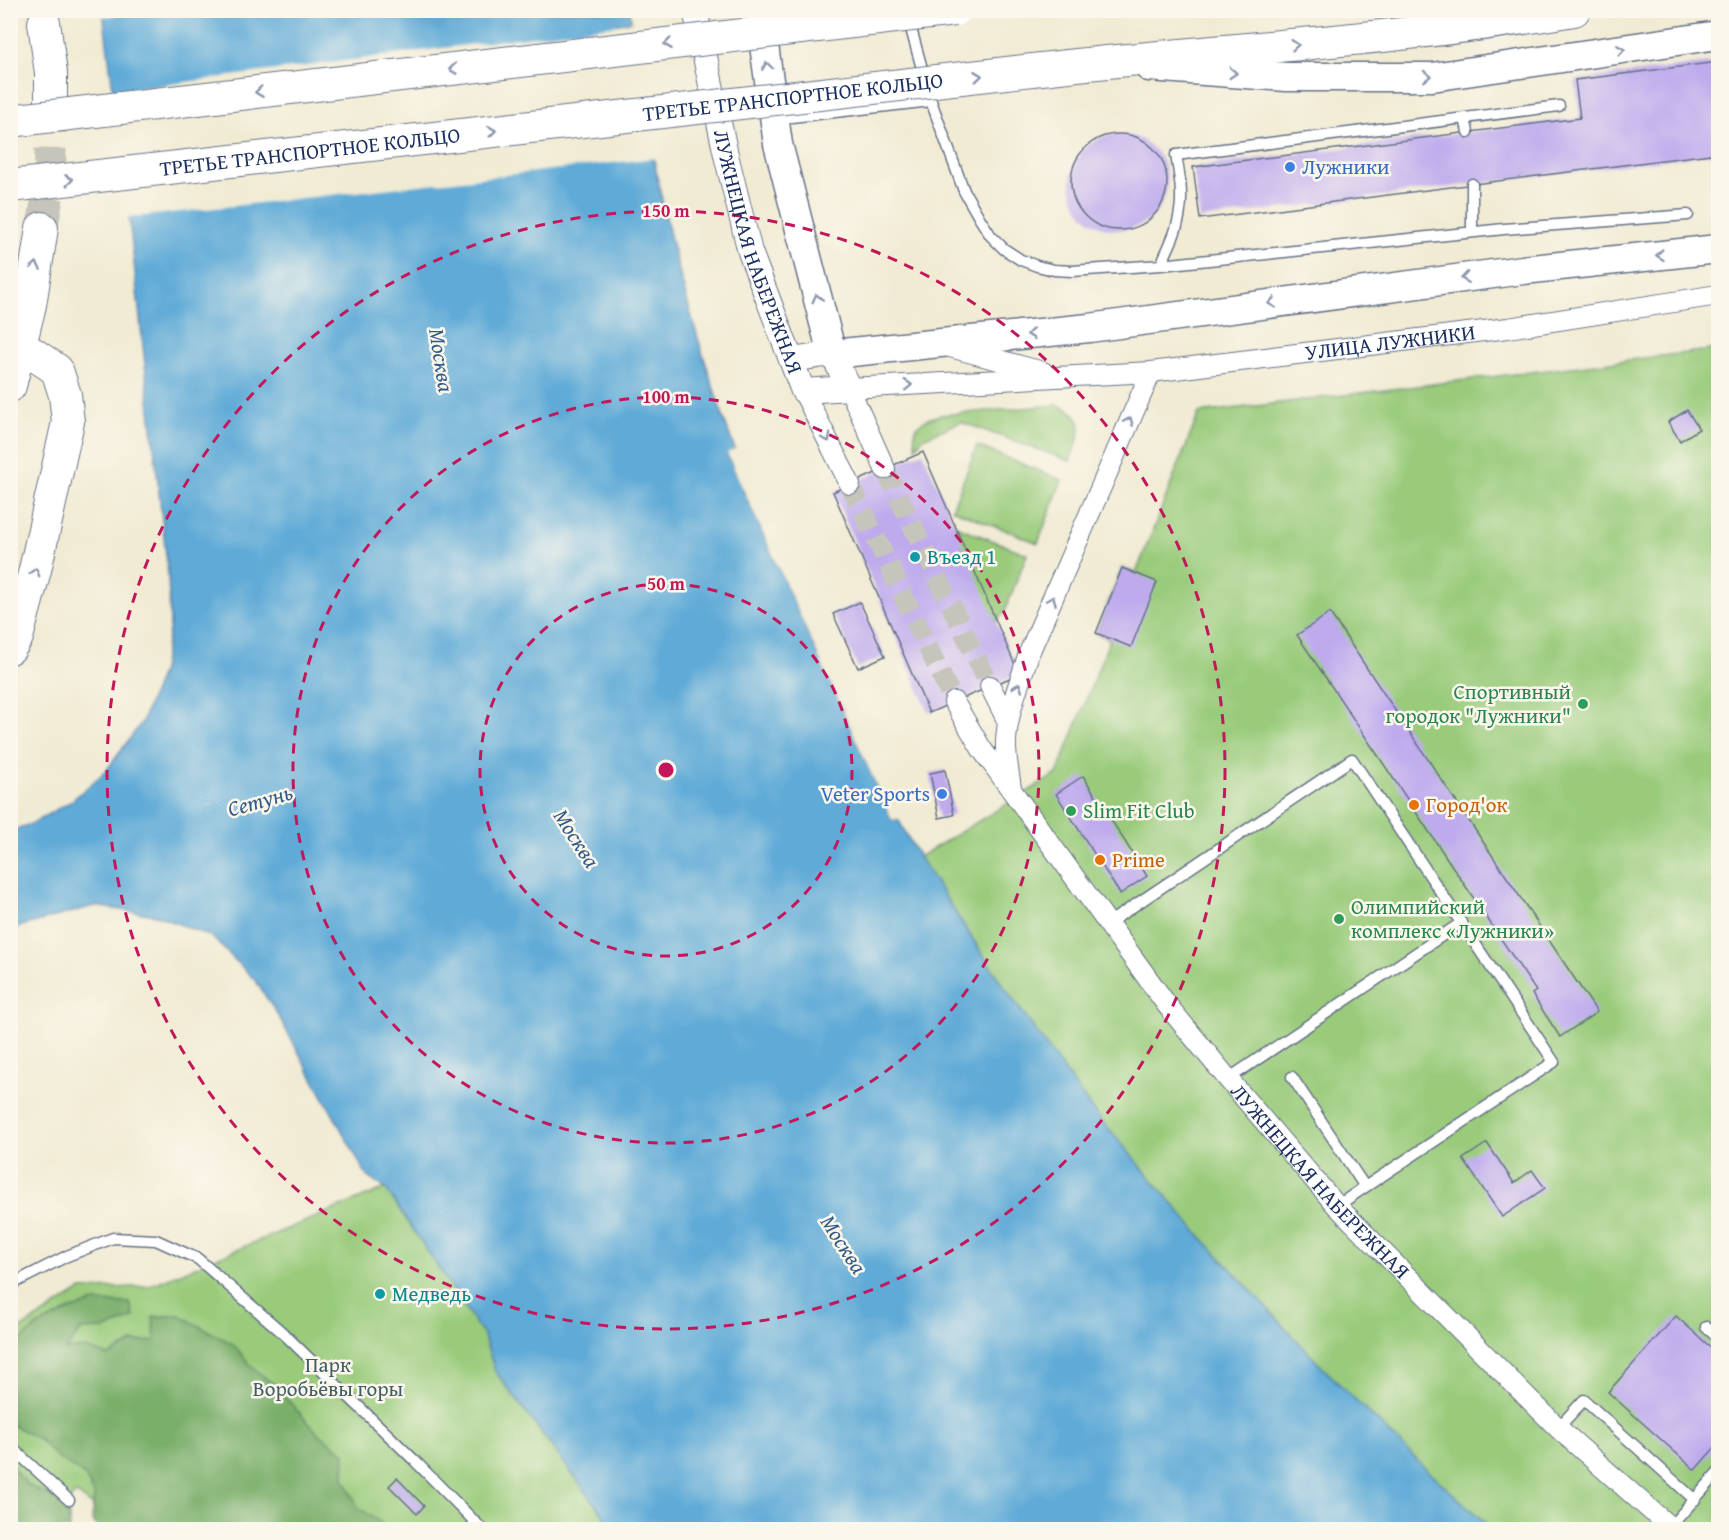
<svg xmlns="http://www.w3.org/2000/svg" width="1729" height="1540" font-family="'Gentium Book Plus',serif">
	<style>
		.green { fill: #99cb7a; stroke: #5a7d6c; stroke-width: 1.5 }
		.forest { fill: #7aaf6a; stroke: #4a6f64; stroke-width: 1.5 }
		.water { fill: #5eaad7; stroke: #3c6c9a; stroke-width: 1.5 }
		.pier { fill: #f1ebd3 }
		.building { fill: #beaaed }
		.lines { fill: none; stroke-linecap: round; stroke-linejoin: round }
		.minor-tunnel { stroke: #c6c5bc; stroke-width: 20; stroke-dasharray: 20 10; stroke-linecap: butt }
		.primary-tunnel { stroke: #c6c5bc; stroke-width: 32; stroke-dasharray: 32 16; stroke-linecap: butt }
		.service-casing { stroke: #667187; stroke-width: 13 }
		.minor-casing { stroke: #667187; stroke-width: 22 }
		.tertiary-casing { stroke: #667187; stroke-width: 26 }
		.secondary-casing { stroke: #667187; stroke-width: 31 }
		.primary-casing { stroke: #667187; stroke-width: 34 }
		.service { stroke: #fff; stroke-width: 10 }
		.minor { stroke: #fff; stroke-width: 20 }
		.tertiary { stroke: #fff; stroke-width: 24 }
		.secondary { stroke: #fff; stroke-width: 28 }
		.primary { stroke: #fff; stroke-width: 32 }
		.primary-bridge-casing { stroke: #667187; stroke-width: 34; stroke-linecap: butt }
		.primary-bridge { stroke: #fff; stroke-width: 32 }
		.oneway { stroke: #8d97ae }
		.ring { fill: none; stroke: #c2185b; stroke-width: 3; stroke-dasharray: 10 8 }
		.shop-dot { fill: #3f7fe0; stroke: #fbf7ec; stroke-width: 2 }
		.culture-dot { fill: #0f9aa8; stroke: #fbf7ec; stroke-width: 2 }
		.leisure-dot { fill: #2e9e5b; stroke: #fbf7ec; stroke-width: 2 }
		.food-dot { fill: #e8710a; stroke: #fbf7ec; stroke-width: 2 }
		.labels { text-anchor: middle; stroke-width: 5; stroke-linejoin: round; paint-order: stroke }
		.street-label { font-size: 21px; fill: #1b2f5e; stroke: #fbf7ec }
		.shop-label { font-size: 21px; fill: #366cbe; stroke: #fbf7ec; text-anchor: start }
		.culture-label { font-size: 21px; fill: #0d838f; stroke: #fbf7ec; text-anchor: start }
		.leisure-label { font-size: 21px; fill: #27864d; stroke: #fbf7ec; text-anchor: start }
		.food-label { font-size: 21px; fill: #c56008; stroke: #fbf7ec; text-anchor: start }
		.park-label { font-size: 21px; fill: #415e66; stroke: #fbf7ec }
		.water-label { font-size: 22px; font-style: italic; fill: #325a88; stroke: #fbf7ec }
		.centre { fill: #c2185b; stroke: #fbf7ec; stroke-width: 3 }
		.ring-label { font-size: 18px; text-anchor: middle; font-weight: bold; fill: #c2185b; stroke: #fbf7ec; stroke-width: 5; stroke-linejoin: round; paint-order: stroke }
	</style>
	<rect width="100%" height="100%" fill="#fbf7ec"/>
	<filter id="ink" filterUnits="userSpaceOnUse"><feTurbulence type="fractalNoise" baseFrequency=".0167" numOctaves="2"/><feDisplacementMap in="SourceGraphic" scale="12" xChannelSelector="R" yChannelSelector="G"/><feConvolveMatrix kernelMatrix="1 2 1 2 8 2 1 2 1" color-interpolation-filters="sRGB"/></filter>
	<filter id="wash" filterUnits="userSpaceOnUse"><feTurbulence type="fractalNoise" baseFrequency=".008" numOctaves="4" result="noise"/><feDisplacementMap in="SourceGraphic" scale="24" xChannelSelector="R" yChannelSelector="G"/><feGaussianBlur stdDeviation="1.35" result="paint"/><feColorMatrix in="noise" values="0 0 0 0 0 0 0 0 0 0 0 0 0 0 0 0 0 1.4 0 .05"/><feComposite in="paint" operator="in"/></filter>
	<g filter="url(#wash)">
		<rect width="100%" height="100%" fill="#f1ebd3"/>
		<path class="green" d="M1718 349V1529H1492L1427 1470 1318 1363 1195 1230 1090 1107 1000 981 919 857 1057 774 1110 639 1096 633 1122 568 1136 573 1199 413Z
			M1058 405C1091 416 1079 436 1070 461L961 422 923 438 916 447C910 424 922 420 941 415Z
			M977 446 1062 480 1038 543 952 509Z
			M948 523 1027 554 1004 613 995 622Z
			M386 1188 484 1336 495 1371 614 1529H122L76 1493 45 1529 11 1530V1335L81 1290 149 1286Z"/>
		<path class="forest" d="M95 1302 130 1303 134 1317 106 1329 81 1330 66 1350 86 1348 109 1356 133 1342 155 1341 153 1317 179 1315 233 1344 252 1367 272 1383 319 1434 345 1453 344 1478 358 1507 381 1523 386 1529H101L92 1521 94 1495 85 1476 55 1456 39 1439 10 1424 11 1349 37 1326 72 1309Z
			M11 1466 28 1485 68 1506 70 1529H11Z"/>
		<path class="water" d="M103 11H630L631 21 618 23 638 144 651 142C663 215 682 287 704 358 714 388 723 420 735 449L727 454 892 820 898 819 919 857 1000 981 1090 1107 1195 1230 1318 1363 1427 1470 1492 1529H614L495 1371 484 1336 386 1189 367 1176 279 1017 255 980 212 937 156 915 94 906 11 929V831L31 824 70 802 106 771 142 722 162 670 170 625 168 574 129 218Z"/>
		<path class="pier" d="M100 10H155V11L101 17Z
			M633 23 621 26 640 141 653 140 657 158 126 218 110 92Z
			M738 448 737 452 731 455 894 817 900 816 898 819 892 820 727 453Z"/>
		<g id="blocks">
			<path class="building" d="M1718 62V153L1200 219 1193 167 1580 118 1575 80Z
				M1071 182a48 48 0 1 1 96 0a48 48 0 1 1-96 0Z
				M1687 410 1699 429 1680 441 1668 422Z
				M923 452 1019 674 929 713 833 492Z
				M1122 568 1157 582 1131 647 1096 633Z
				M860 602 885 656 858 668 833 614Z
				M1330 613 1597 1012 1560 1037 1532 994 1536 991 1297 635Z
				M945 770 954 815 939 818 930 773Z
				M1083 776 1147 876 1120 894 1056 794Z
				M1487 1143 1514 1183 1532 1170 1545 1188 1502 1217 1463 1159Z
				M1676 1316 1718 1354V1444L1695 1470 1608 1392Z
				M397 1478 424 1506 417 1514 389 1486Z"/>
		</g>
	</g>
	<g filter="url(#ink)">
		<use href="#blocks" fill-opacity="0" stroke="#667187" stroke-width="1.5"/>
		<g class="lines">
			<path class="minor-tunnel" d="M885 469 990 686
				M850 484 954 702"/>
			<path class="primary-tunnel" d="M42 228 50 184 51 100"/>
			<defs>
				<path id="service" d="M908 18 931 101 964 191 980 219 991 236 1004 249 1021 260 1037 266 1054 270 1072 271 1161 265 1504 229 1688 215
					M1465 118 1468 132
					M774 119 931 101
					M1472 232V184
					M1161 265C1168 248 1178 230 1180 211 1183 193 1179 173 1176 155L1559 106
					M1107 924 1352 759 1554 1062 1365 1187
					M1292 1077 1365 1187 1337 1206
					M1228 1079 1461 923
					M10 1285 67 1256 113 1238 156 1240 198 1259 284 1334 415 1461 483 1530
					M1706 1327 1718 1338
					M1558 1428 1584 1400 1695 1500
					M10 1446 69 1500
					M1670 1527 1718 1473"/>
				<g id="minor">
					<path d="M950 347 1043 372"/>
					<path d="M803 391 850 484"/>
					<path id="s1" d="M885 469 849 388 1151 372 1508 328 1718 295"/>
					<path d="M990 686 1008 722"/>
					<path id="s2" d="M954 702 981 748 1167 1005 1228 1079 1337 1206 1558 1428 1673 1530"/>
					<path d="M1011 788C1009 772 1005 756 1006 740 1008 710 1020 682 1029 653L1151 372"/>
				</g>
				<g id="tertiary">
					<path id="s3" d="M695 10 726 155 750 252 803 391 849 388 832 354 791 360"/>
				</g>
				<path id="secondary" d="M759 10 778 144 832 354 1089 328 1523 270 1718 249
					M1149 67 1286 77H1432L1718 35"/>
				<path id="primary" d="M44 23 51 73V100
					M1068 66C1237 48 1406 39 1574 10
					M10 344 32 353 57 370 65 395 68 422 35 570 17 637 10 648
					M10 386 30 305 42 228"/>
			</defs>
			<use href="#service" class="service-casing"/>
			<use href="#minor" class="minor-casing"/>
			<use href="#tertiary" class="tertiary-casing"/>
			<use href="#secondary" class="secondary-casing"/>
			<use href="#primary" class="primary-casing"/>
			<use href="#service" class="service"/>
			<use href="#minor" class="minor"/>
			<use href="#tertiary" class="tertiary"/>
			<use href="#secondary" class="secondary"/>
			<use href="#primary" class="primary"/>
			<defs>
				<g id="primary-bridge">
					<path d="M10 121 955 10"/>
					<path id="s4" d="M10 186 1068 66"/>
				</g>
			</defs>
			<use href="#primary-bridge" class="primary-bridge-casing"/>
			<use href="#primary-bridge" class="primary-bridge"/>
		</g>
		<defs><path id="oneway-chevron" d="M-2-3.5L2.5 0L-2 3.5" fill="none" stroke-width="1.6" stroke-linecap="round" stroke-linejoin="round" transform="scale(1.5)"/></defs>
		<g class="oneway">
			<use href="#oneway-chevron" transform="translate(668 44) rotate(173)"/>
			<use href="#oneway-chevron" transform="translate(1295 45) rotate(-5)"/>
			<use href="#oneway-chevron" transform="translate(1621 50) rotate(-8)"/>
			<use href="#oneway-chevron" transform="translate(767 66) rotate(-98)"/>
			<use href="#oneway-chevron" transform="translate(453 69) rotate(173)"/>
			<use href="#oneway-chevron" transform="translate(1233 73) rotate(4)"/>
			<use href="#oneway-chevron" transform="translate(978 76) rotate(-7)"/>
			<use href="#oneway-chevron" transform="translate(1427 76) rotate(-2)"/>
			<use href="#oneway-chevron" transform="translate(259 92) rotate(173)"/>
			<use href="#oneway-chevron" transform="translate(492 131) rotate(-7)"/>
			<use href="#oneway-chevron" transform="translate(69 180) rotate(-7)"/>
			<use href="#oneway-chevron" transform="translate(1660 255) rotate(174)"/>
			<use href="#oneway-chevron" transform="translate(36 266) rotate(-81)"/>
			<use href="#oneway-chevron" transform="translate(1465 278) rotate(172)"/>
			<use href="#oneway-chevron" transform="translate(817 298) rotate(-104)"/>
			<use href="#oneway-chevron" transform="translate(1272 303) rotate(172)"/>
			<use href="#oneway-chevron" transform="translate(1031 334) rotate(174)"/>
			<use href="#oneway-chevron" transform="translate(908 385) rotate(-3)"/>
			<use href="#oneway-chevron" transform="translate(1129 421) rotate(-67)"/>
			<use href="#oneway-chevron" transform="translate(827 438) rotate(63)"/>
			<use href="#oneway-chevron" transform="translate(35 572) rotate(-75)"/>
			<use href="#oneway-chevron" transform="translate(1052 600) rotate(-67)"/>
			<use href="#oneway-chevron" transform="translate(1018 687) rotate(-71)"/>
		</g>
	</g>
	<g class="ring">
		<circle cx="666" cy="770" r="186"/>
		<circle cx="666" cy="770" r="373"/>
		<circle cx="666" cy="770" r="559"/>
	</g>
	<g class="shop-dot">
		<circle cx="1290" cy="167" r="6"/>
		<circle cx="942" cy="794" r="6"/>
	</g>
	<g class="culture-dot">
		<circle cx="915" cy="557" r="6"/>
		<circle cx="380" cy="1294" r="6"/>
	</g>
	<g class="leisure-dot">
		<circle cx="1583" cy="704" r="6"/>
		<circle cx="1071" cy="811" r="6"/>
		<circle cx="1339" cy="919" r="6"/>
	</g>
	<g class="food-dot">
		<circle cx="1414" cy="805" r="6"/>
		<circle cx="1100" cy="860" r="6"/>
	</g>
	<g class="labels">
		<g class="street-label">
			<text dy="7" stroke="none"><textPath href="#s4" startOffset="788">ТРЕТЬЕ ТРАНСПОРТНОЕ КОЛЬЦО</textPath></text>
			<text dy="7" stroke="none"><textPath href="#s4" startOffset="302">ТРЕТЬЕ ТРАНСПОРТНОЕ КОЛЬЦО</textPath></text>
			<text dy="7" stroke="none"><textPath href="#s3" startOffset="250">ЛУЖНЕЦКАЯ НАБЕРЕЖНАЯ</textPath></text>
			<text dy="7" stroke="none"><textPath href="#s1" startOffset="632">УЛИЦА ЛУЖНИКИ</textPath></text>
			<text dy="7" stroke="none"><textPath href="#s2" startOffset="604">ЛУЖНЕЦКАЯ НАБЕРЕЖНАЯ</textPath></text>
		</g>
		<g class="shop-label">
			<text x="1302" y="174">Лужники</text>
			<text x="930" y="801" text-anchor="end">Veter Sports</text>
		</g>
		<g class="culture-label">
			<text x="927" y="564">Въезд 1</text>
			<text x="392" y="1301">Медведь</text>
		</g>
		<g class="leisure-label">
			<text x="1571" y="699" text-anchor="end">Спортивный<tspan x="1571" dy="24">городок "Лужники"</tspan></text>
			<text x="1083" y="818">Slim Fit Club</text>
			<text x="1351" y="914">Олимпийский<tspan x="1351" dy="24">комплекс «Лужники»</tspan></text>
		</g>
		<g class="food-label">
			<text x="1426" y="812">Город'ок</text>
			<text x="1112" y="867">Prime</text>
		</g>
		<g class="park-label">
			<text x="328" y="1372">Парк<tspan x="328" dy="24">Воробьёвы горы</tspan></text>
		</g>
		<g class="water-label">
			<text transform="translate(442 360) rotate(81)" y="8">Москва</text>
			<text transform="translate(260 800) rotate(-16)" y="8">Сетунь</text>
			<text transform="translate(577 838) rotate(57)" y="8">Москва</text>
			<text transform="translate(844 1244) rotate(57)" y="8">Москва</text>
		</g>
	</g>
	<circle cx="666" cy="770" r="9" class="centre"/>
	<g class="ring-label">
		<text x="666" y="217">150 m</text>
		<text x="666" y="403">100 m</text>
		<text x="666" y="590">50 m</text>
	</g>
	<rect width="1729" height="1540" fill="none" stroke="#fbf7ec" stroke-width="36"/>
</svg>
